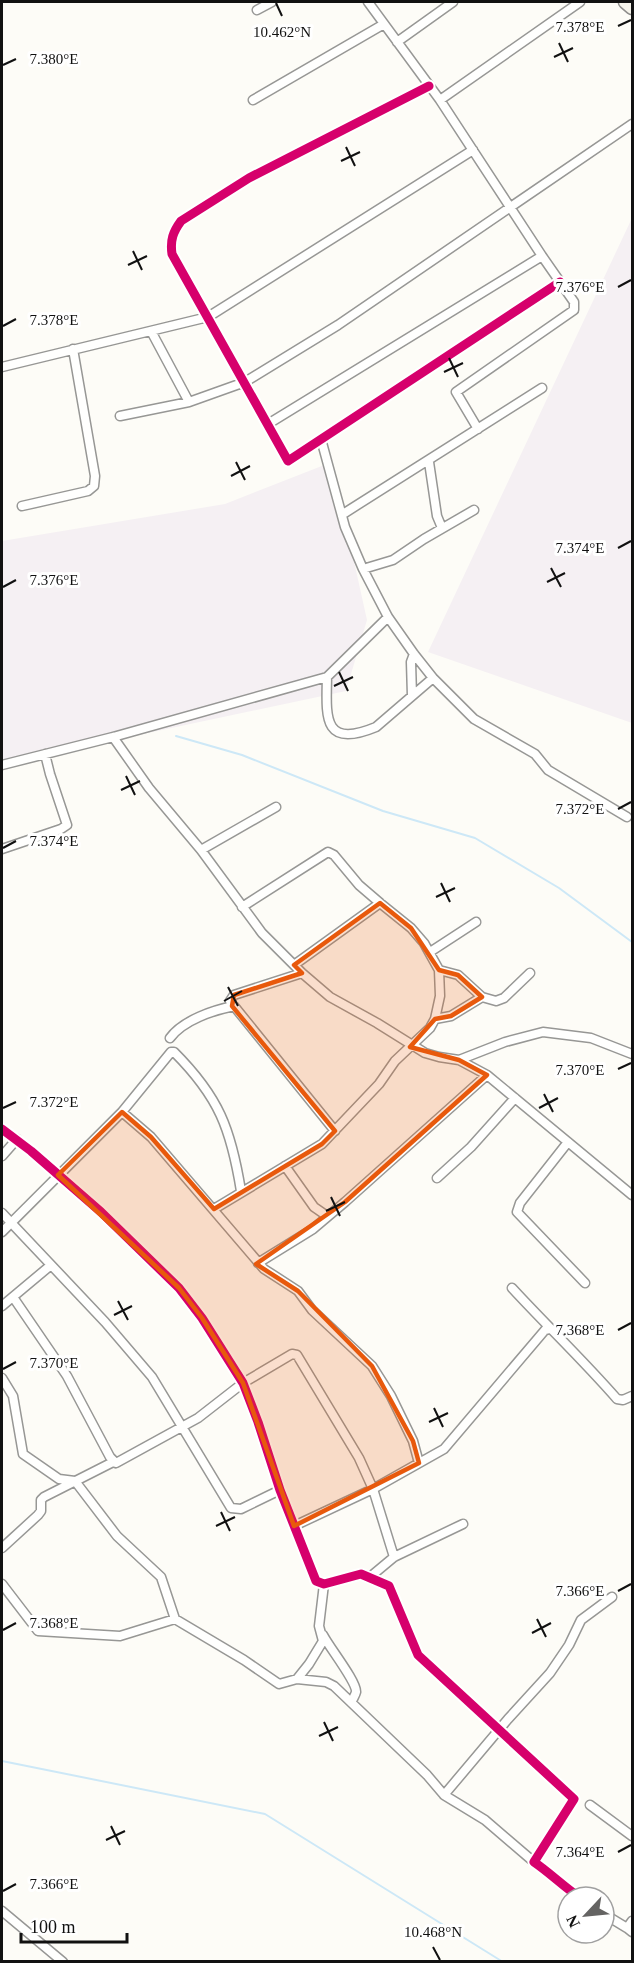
<svg xmlns="http://www.w3.org/2000/svg" width="634" height="1963" font-family="'Times New Roman',serif">
	<style>
		.industrial { fill: #f5f0f3 }
		.lines { fill: none; stroke-linecap: round; stroke-linejoin: round }
		.stream { stroke: #cde8f7; stroke-width: 2 }
		.street-casing { stroke: #979795; stroke-width: 11 }
		.secondary-casing { stroke: #8e8d8b; stroke-width: 15 }
		.street { stroke: #fffffe; stroke-width: 8 }
		.secondary { stroke: #f6f4eb; stroke-width: 12 }
		.cycleway-casing { stroke: #fff; stroke-width: 13 }
		.cycleway { stroke: #d6006c; stroke-width: 9 }
		.marked { fill: #e8590c; fill-opacity: 0.2; stroke: #e8590c; stroke-width: 4.5; stroke-linejoin: round }
		.ticks { fill: none; stroke: #111; stroke-width: 2 }
		.ticks-label { font-size: 15px; text-anchor: middle; fill: #111; stroke: #fff; stroke-width: 6; stroke-linejoin: round; paint-order: stroke }
	</style>
	<rect width="100%" height="100%" fill="#fdfcf7"/>
	<path class="industrial" d="M632 218V723L428 652Z
		M332 462 367 620 346 691 2 764V541L225 504Z"/>
	<g class="lines">
		<path class="stream" d="M176 736 242 755 383 811 475 838 559 888 632 942
			M2 1761 265 1814 503 1962"/>
		<defs>
			<path id="street" d="M368 2 440 100 542 256 574 302V310L456 392 478 429
				M257 10 272 2
				M397 42 453 2
				M429 86 249 178 181 221C173 232 170 240 172 254L288 461 560 282
				M253 100 384 24
				M440 100 580 2
				M151 331 189 402
				M2 367 208 317 473 150
				M120 416 189 402 245 382 338 325 632 124
				M268 424 542 256
				M321 439 345 527 363 569 393 560 424 539 474 510
				M429 462 437 516 442 528
				M22 506 88 491 94 486 95 476 73 349
				M343 514 542 388
				M363 569 388 617 414 654 433 678 474 719 535 754 548 770 627 817
				M327 677C326 718 323 749 376 727L433 678
				M412 696 411 662 414 654
				M113 737 149 788 201 850 262 933 302 973 330 997 377 1023 425 1053 439 1057 459 1060 487 1075 632 1195
				M2 765 113 737 327 677 388 617
				M2 849 61 829 67 825 50 774 45 754
				M201 850 276 807
				M242 907 328 852 334 855 359 885 380 903
				M430 952 476 922
				M439 970 458 975 482 997 496 1001 504 998 530 973
				M232 1006 230 1001 234 995 302 973
				M435 1019 451 1016 482 997
				M170 1038C183 1020 214 1010 234 1006L335 1131
				M459 1060 505 1042 543 1032 591 1038 632 1054
				M122 1112 151 1137 264 1269 298 1291 312 1310 372 1366 391 1396 413 1441 419 1463
				M2 1129 31 1151 101 1212 179 1288 202 1318 243 1383 258 1422 280 1490 316 1581 324 1584 361 1574 389 1586 418 1655 574 1799 534 1862C550 1873 563 1886 579 1897
				M568 1142 520 1203 517 1212 585 1283
				M2 1156 17 1139
				M285 1166 314 1207 327 1216
				M437 1178 471 1147 515 1098
				M214 1209 322 1144 379 1084 395 1061 430 1028 435 1019 440 996 439 970 424 943 411 928 380 903 294 965
				M2 1213 105 1322 152 1377 231 1508 241 1509 280 1490
				M2 1232 122 1112 171 1052H174C219 1097 231 1129 241 1191
				M258 1263 313 1229 345 1202 487 1075
				M512 1288C547 1326 583 1360 617 1399L623 1400 632 1396
				M13 1297 67 1376 110 1457 116 1463 198 1418 243 1383 292 1354 297 1355 359 1458 373 1489 394 1557
				M2 1306 51 1265
				M2 1378 13 1396 23 1454 59 1479 75 1481 117 1536 161 1577 175 1619
				M294 1526 373 1489 444 1449 545 1330 549 1329
				M2 1548 38 1515 41 1511V1500L44 1497 113 1462
				M370 1577 394 1557 463 1524
				M2 1584 38 1631 120 1636 175 1619 244 1660 279 1684 297 1679 326 1682 334 1686 427 1775 444 1795 485 1820 534 1862
				M323 1635C329 1647 357 1682 356 1692 355 1696 353 1698 352 1701
				M297 1679 309 1664 323 1641 319 1626 324 1584
				M444 1795 508 1719 550 1673 569 1645 581 1620 612 1597
				M590 1805 632 1836
				M2 1911 63 1962
				M604 1914 627 1928
				M632 1921 627 1928 632 1932"/>
			<path id="secondary" d="M625 2 632 8"/>
		</defs>
		<use href="#street" class="street-casing"/>
		<use href="#secondary" class="secondary-casing"/>
		<use href="#street" class="street"/>
		<use href="#secondary" class="secondary"/>
		<defs>
			<path id="cycleway" d="M429 86 249 178 181 221C173 232 170 240 172 254L288 461 560 282
				M2 1129 31 1151 101 1212 179 1288 202 1318 243 1383 258 1422 280 1490 316 1581 324 1584 361 1574 389 1586 418 1655 574 1799 534 1862C550 1873 563 1886 579 1897"/>
		</defs>
		<use href="#cycleway" class="cycleway-casing"/>
		<use href="#cycleway" class="cycleway"/>
	</g>
	<path class="marked" d="M380 903 411 928 439 970 458 975 482 997 451 1016 435 1019 410 1047 459 1060 487 1075 345 1202 256 1264 298 1291 372 1366 413 1441 419 1463 294 1526 243 1383 202 1318 179 1288 58 1175 122 1112 151 1137 214 1209 322 1144 335 1131 232 1006 234 995 302 973 294 965Z"/>
	<path class="ticks" d="M276 3 282 16M618 26 631 20M559 43 568 62M554 57 573 48M3 65 16 59M346 147 355 166M341 161 360 152M133 251 142 270M128 265 147 256M618 287 631 280M3 326 16 319M449 358 458 377M444 372 463 363M236 462 245 480M231 476 250 466M618 548 631 541M551 568 561 587M547 582 565 573M3 587 16 580M339 672 348 691M334 686 353 677M126 776 135 795M121 790 140 781M618 809 631 802M3 848 16 841M441 883 450 902M436 897 455 888M228 987 238 1006M224 1001 242 991M618 1069 631 1063M544 1094 553 1112M3 1108 16 1102M539 1108 558 1098M331 1197 340 1216M326 1211 345 1202M118 1301 128 1320M114 1315 132 1306M618 1330 631 1323M3 1369 16 1362M434 1408 443 1427M429 1422 448 1413M221 1512 230 1531M216 1526 235 1517M618 1591 631 1584M537 1619 546 1637M3 1630 16 1623M532 1633 551 1623M324 1722 333 1741M319 1736 338 1727M111 1826 120 1845M106 1840 125 1831M618 1852 631 1845M3 1891 16 1884M433 1947 440 1960"/>
	<g class="ticks-label">
		<text x="580" y="32">7.378°E</text>
		<text x="282" y="37">10.462°N</text>
		<text x="54" y="64">7.380°E</text>
		<text x="580" y="292">7.376°E</text>
		<text x="54" y="325">7.378°E</text>
		<text x="580" y="553">7.374°E</text>
		<text x="54" y="585">7.376°E</text>
		<text x="580" y="814">7.372°E</text>
		<text x="54" y="846">7.374°E</text>
		<text x="580" y="1075">7.370°E</text>
		<text x="54" y="1107">7.372°E</text>
		<text x="580" y="1335">7.368°E</text>
		<text x="54" y="1368">7.370°E</text>
		<text x="580" y="1596">7.366°E</text>
		<text x="54" y="1628">7.368°E</text>
		<text x="580" y="1857">7.364°E</text>
		<text x="54" y="1889">7.366°E</text>
		<text x="433" y="1937">10.468°N</text>
	</g>
	<rect width="634" height="1963" fill="none" stroke="#111111" stroke-width="6"/>
	<g transform="translate(586 1915) rotate(244)"><circle r="28" fill="#ffffff" stroke="#a0a0a0" stroke-width="1.5"/>
	<path d="M0-4.5L10 22L0 15L-10 22Z" fill="#646362"/>
	<text y="-9" font-size="16" font-weight="bold" text-anchor="middle" fill="#111111">N</text>
	</g>
	<path d="M21 1933v9h106v-9" fill="none" stroke="#111111" stroke-width="3"/>
	<text x="30" y="1933" font-size="18" fill="#111111" stroke="#ffffff" stroke-width="4.5" paint-order="stroke">100 m</text>
</svg>
